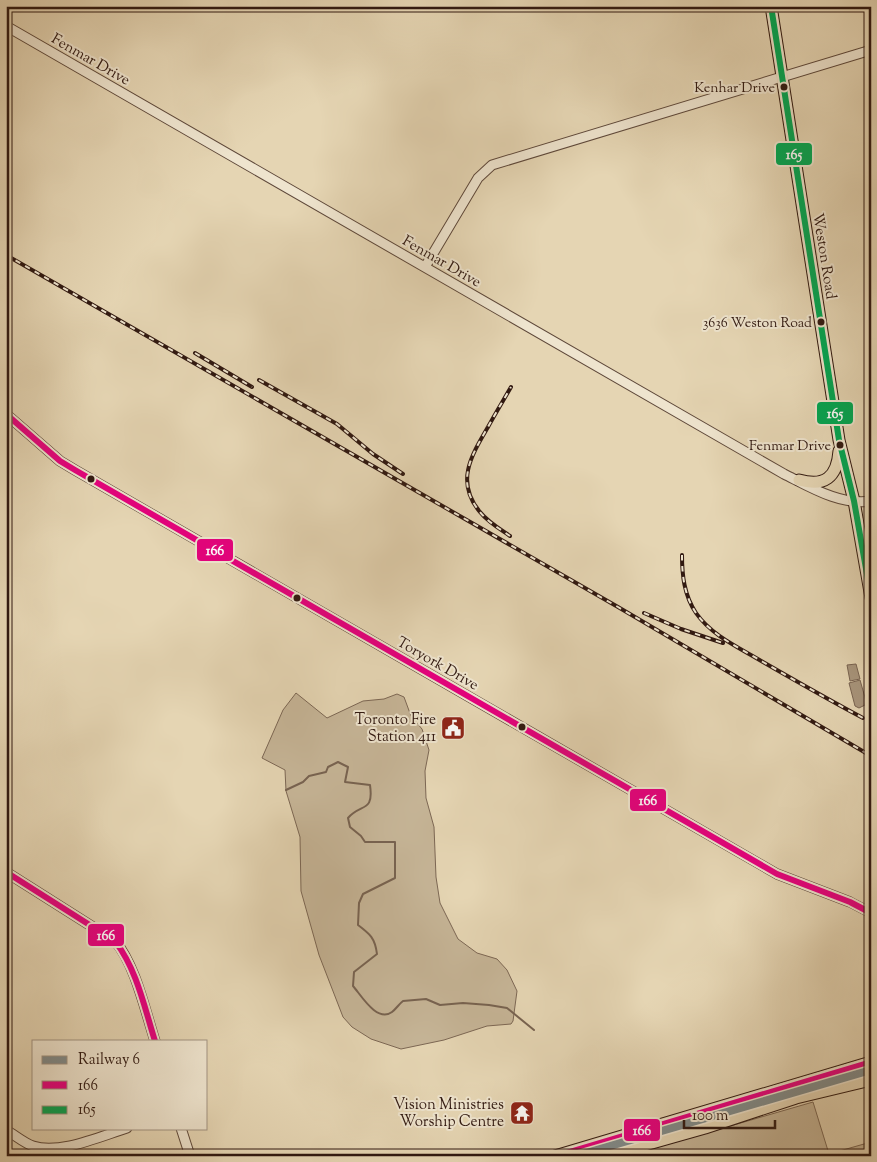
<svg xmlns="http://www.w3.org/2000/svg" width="877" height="1162" font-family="'Sorts Mill Goudy',serif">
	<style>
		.green { fill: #c6b597; stroke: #7c6754 }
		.water { fill: #a8957c; stroke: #786351 }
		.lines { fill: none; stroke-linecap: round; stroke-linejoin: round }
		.stream { stroke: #786351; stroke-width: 2 }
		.minor-casing { stroke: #5e483a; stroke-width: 11 }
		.major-casing { stroke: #311911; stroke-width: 13 }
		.minor { stroke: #eee4ce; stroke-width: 9 }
		.major { stroke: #e5d5b3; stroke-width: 11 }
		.rail-casing { stroke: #311911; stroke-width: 4 }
		.rail { stroke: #eee4ce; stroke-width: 2; stroke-dasharray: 5.5; stroke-linecap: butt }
		.bus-1-casing { stroke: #eee4ce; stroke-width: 10 }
		.bus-2-casing { stroke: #eee4ce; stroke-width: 10 }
		.bus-1 { stroke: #e5007d; stroke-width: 6 }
		.bus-2 { stroke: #00a651; stroke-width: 6 }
		.rail-1-casing { stroke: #eee4ce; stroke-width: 11 }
		.rail-1 { stroke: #818c8c; stroke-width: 8 }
		.bus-dot { fill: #311911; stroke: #eee4ce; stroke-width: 2 }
		.labels { text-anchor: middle; stroke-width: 4; stroke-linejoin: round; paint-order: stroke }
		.bus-label { font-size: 14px; fill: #311911; stroke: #eee4ce; text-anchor: end }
		.street-label { font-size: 15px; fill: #311911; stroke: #eee4ce }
		.poi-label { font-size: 15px; fill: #311911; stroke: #eee4ce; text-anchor: end }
		.line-badge { stroke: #eee4ce; stroke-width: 2 }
		.badge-label { font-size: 14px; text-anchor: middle; font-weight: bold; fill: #fff }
	</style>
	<rect width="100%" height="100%" fill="#e5d5b3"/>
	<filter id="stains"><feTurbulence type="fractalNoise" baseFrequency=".004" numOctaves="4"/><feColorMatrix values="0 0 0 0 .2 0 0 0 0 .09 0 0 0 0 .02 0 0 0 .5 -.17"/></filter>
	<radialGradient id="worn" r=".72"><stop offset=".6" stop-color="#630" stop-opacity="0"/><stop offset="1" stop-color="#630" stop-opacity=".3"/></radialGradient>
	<path class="green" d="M296 693 327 718 363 701 384 699 397 694 404 697 411 716 422 729 429 750 425 771 426 798 434 827 436 877 440 903 458 939 477 953 497 959 507 970 517 991 513 1021 511 1024 487 1026 444 1040 401 1049 371 1039 352 1027 343 1017 319 955 301 891 300 837 286 791 285 770 262 758 283 710Z
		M813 1102 829 1154 871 1142V1156H627Z"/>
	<path class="water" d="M856 664 860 679 850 681 847 665Z
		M860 680 866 701 865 705 859 708 855 706 849 683Z"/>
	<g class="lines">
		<path class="stream" d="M286 790 303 782 309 776 326 772 328 767 338 762 348 767 345 782 370 785C374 813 361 803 348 818L350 827 361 836 365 842H395V878L363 894 359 903 358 925C370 934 375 938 377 954L354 972 353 986C361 995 377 1023 392 1012 396 1009 399 1004 403 1001L426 999 440 1005 463 1003 489 1005 507 1008 534 1030"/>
		<defs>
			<path id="minor" d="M6 26 784 474C810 487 841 506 871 501
				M425 267 478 178 492 165 871 50
				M6 414 60 461 75 470 777 874 850 902 871 913
				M6 872 115 941C135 964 145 1010 155 1041
				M181 1128 190 1156
				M6 1130C15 1135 24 1143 33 1146 59 1155 101 1136 127 1128"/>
			<path id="major" d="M771 6 839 440 854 501 871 598
				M799 480C824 487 837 478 839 451
				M555 1156 871 1062
				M606 1156 705 1128 796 1098 871 1080"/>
		</defs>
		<use href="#minor" class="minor-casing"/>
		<use href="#major" class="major-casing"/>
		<use href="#minor" class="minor"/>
		<use href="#major" class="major"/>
		<defs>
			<path id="rail" d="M6 255 618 607 871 756
				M195 353 252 387
				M259 380 337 424 373 454 403 474
				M510 536C500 529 488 522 480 512 455 482 471 456 488 427 495 414 503 401 511 387
				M682 555C682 575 684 595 696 613 712 636 740 648 763 662 796 681 829 700 863 718
				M644 613 681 629 723 643"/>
		</defs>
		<use href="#rail" class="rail-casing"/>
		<use href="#rail" class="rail"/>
		<defs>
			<path id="bus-1" d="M6 414 60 461 75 470 777 874 850 902 871 913
				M6 872 115 941C137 970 144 1006 155 1041
				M556 1156 871 1062"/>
			<path id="bus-2" d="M771 6 839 440 854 501 871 597"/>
		</defs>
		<use href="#bus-1" class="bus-1-casing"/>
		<use href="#bus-2" class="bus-2-casing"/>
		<use href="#bus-1" class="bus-1"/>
		<use href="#bus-2" class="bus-2"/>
		<defs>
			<path id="rail-1" d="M576 1156 871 1070"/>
		</defs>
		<use href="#rail-1" class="rail-1-casing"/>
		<use href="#rail-1" class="rail-1"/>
	</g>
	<defs>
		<symbol id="civic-square" viewBox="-11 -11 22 22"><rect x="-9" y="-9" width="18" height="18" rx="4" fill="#8f2418" stroke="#eee4ce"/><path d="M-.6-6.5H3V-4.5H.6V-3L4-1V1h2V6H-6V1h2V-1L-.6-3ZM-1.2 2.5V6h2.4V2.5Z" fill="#fff"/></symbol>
		<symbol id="temple-square" viewBox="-11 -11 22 22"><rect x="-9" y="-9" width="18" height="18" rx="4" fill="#8f2418" stroke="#eee4ce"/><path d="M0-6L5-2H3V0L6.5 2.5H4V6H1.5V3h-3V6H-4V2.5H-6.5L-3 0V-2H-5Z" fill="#fff"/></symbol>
	</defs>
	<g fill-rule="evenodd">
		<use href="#civic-square" x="439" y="714" width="28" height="28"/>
		<use href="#temple-square" x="508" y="1099" width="28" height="28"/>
	</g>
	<g class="bus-dot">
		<circle cx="784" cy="87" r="4.5"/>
		<circle cx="821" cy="322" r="4.5"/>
		<circle cx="840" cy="445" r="4.5"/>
		<circle cx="91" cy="479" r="4.5"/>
		<circle cx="297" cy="598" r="4.5"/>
		<circle cx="522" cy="727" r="4.5"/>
	</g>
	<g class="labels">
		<g class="bus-label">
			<text x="775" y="92">Kenhar Drive</text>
			<text x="812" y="327">3636 Weston Road</text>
			<text x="831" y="450">Fenmar Drive</text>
		</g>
		<g class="street-label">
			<text transform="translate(91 59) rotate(30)" y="5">Fenmar Drive</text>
			<text transform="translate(825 256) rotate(81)" y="5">Weston Road</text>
			<text transform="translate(442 261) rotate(30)" y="5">Fenmar Drive</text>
			<text transform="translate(438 663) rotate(30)" y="5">Toryork Drive</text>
		</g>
		<g class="poi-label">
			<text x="436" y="724">Toronto Fire<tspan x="436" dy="17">Station 411</tspan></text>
			<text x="504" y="1109">Vision Ministries<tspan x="504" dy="17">Worship Centre</tspan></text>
		</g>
	</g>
	<g class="line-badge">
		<rect x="775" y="142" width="38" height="24" rx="5" fill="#00a651"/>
		<rect x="816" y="401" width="38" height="24" rx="5" fill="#00a651"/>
		<rect x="196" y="538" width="38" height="24" rx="5" fill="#e5007d"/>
		<rect x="629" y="788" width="38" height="24" rx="5" fill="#e5007d"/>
		<rect x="87" y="923" width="38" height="24" rx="5" fill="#e5007d"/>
		<rect x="623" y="1118" width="38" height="24" rx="5" fill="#e5007d"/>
	</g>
	<g class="badge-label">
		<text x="794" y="159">165</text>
		<text x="835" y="418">165</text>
		<text x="215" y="555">166</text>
		<text x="648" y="805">166</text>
		<text x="106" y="940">166</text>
		<text x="642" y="1135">166</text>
	</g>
	<rect width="877" height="1162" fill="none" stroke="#e5d5b3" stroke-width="25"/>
	<rect x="8" y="8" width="862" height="1147" fill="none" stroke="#311911" stroke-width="2.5"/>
	<rect x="12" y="12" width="852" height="1137" fill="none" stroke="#311911"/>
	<rect x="32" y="1040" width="175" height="90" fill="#eee4ce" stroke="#a29382"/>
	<rect x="42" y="1056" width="25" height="8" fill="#818c8c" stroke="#a29382"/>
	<text x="78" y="1064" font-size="15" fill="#311911">Railway 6</text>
	<rect x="42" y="1081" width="25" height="8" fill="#e5007d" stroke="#a29382"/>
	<text x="78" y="1090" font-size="15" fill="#311911">166</text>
	<rect x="42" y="1106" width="25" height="8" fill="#00a651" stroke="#a29382"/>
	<text x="78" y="1114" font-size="15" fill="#311911">165</text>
	<path d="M684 1120v8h91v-8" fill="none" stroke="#311911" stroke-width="2.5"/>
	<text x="692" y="1120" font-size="15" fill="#311911" stroke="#eee4ce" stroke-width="4" paint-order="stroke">100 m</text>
	<rect width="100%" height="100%" filter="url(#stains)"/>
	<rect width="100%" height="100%" fill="url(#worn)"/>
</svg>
